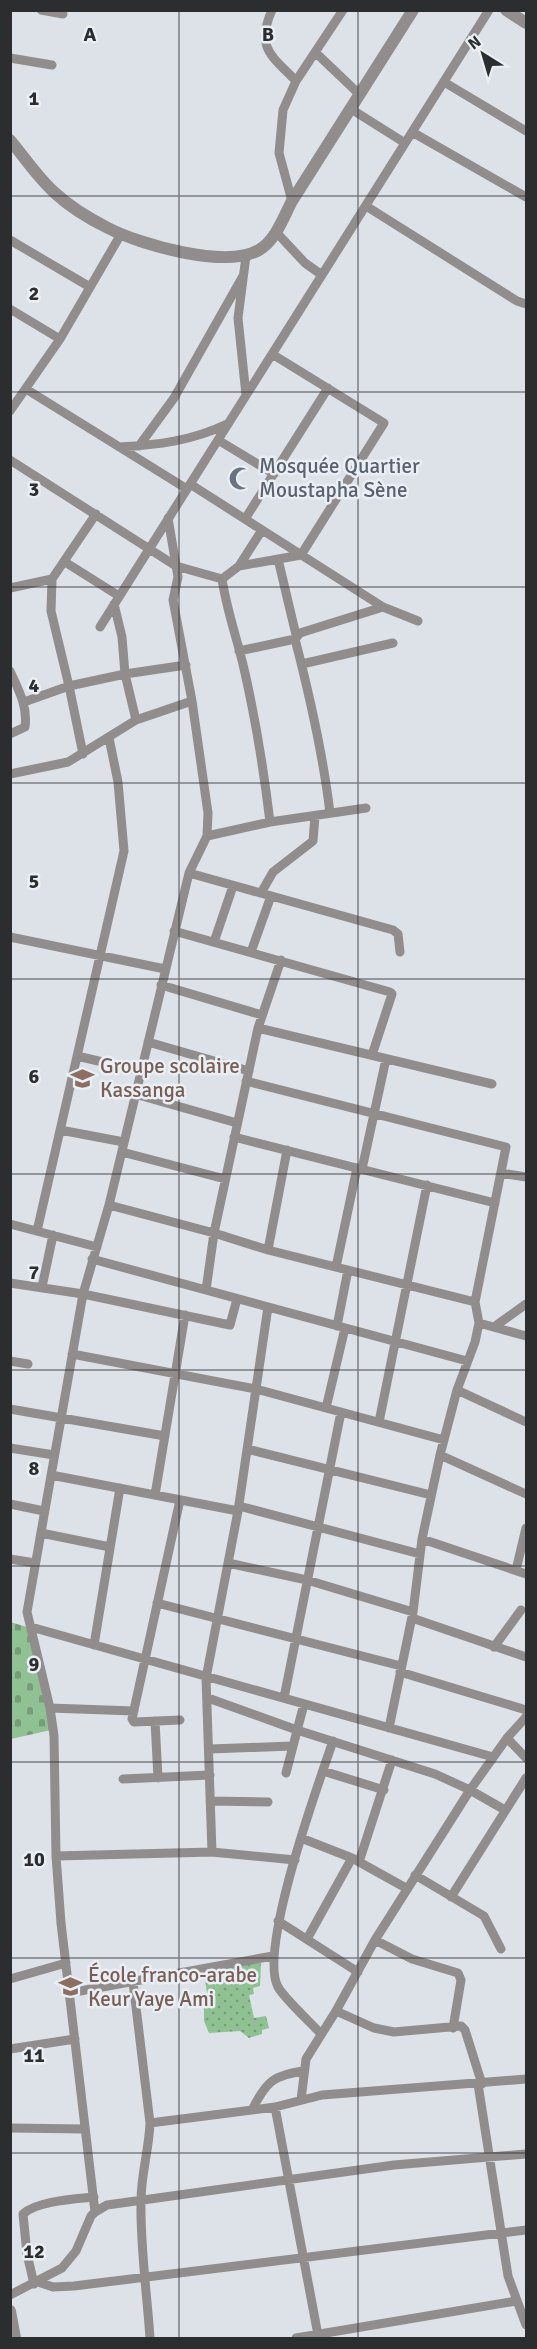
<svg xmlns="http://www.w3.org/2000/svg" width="537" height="2349" font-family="Signika,sans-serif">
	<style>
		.grass { fill: url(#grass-dots) }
		.cemetery { fill: url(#cemetery-stones) }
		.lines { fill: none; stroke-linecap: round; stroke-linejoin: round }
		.minor { stroke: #918d8d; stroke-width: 9 }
		.tertiary { stroke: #918d8d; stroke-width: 12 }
		.grid { fill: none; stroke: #2b2d2f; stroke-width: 1.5; stroke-opacity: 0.55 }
		.labels { text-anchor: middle; stroke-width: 5; stroke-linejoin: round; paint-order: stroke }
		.worship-label { font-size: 21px; fill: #5b616d; stroke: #e9eff4; text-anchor: start }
		.education-label { font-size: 21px; fill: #785e54; stroke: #e9eff4; text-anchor: start }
		.grid-label { font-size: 20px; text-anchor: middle; font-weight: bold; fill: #2b2d2f; stroke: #e9eff4; stroke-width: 5; stroke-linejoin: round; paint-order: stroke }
	</style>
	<defs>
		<pattern id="grass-dots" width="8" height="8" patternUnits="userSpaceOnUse" patternTransform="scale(1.5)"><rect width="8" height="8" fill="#8fc193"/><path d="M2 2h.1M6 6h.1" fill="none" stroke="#759d78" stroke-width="1.8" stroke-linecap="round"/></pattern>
		<pattern id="cemetery-stones" width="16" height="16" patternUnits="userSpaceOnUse" patternTransform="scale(1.5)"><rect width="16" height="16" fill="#8fc193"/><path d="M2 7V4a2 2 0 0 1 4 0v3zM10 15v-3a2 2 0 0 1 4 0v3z" fill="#759d78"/></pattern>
	</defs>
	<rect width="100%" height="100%" fill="#dce2e7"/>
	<path class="grass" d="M261 1962 260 1986 253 1988 254 1994 249 1995 254 2018 266 2016 269 2028 262 2030V2034L249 2038 240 2031 209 2033 204 2021V2007L208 2000 204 1973Z"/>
	<path class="cemetery" d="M10 1622 27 1627 51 1730 11 1739Z"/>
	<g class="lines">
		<path class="minor" d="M41 10 63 14
			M272 10C255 48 272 56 296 81L283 110 279 153 292 201
			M315 52 359 94
			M10 58 52 65
			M296 81 343 10
			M444 82 526 131
			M351 109 405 143
			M412 132 526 197
			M366 206 517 301 526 304
			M276 232 305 263 322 275
			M10 240 90 287
			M246 256 238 318 246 395
			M10 309 60 339
			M26 389 187 489
			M10 411 60 339 121 234
			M218 440 274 474
			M139 446 174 398 243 276
			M119 447C157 445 192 441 227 424
			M10 460 176 566 222 579
			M190 484 383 607 418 621
			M245 519 328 388
			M278 559 296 635
			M65 562 119 596
			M239 566 301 555 384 423 272 354
			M222 579C227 612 238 641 245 673 256 722 264 772 270 822
			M222 579 239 566 262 530
			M10 588 52 579
			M100 627 489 10
			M295 639C310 697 323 754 330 813
			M239 651 295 639 300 633 383 607
			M302 664 393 643
			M10 671C18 689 28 706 25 727L10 734
			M24 702 69 686 51 611 52 579 96 514
			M136 720 125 674 186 665
			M83 754 69 686 125 674 122 637 114 604
			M10 774 68 762 136 720 192 701
			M207 836 270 822 366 808
			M189 873 393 930 398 934 400 952
			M261 893 273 872 313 841 315 816
			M174 931 390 992 392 994 372 1055
			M10 937 165 969
			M214 942 233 886
			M251 952 271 896
			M161 985 262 1015
			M258 1028 492 1084
			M148 1042 249 1071
			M77 1056 141 1071
			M246 1081 506 1147 475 1302 479 1323 475 1342 457 1390 440 1455 422 1539 413 1612 389 1728
			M135 1094 237 1123
			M60 1130 124 1142
			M234 1137 495 1203
			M122 1152 225 1179
			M362 1169 386 1059
			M501 1173 526 1177
			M109 1205 214 1233 268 1250 475 1302
			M10 1224 97 1247
			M37 1231 124 851 118 782 109 738
			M268 1250 287 1150
			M92 1259 467 1361
			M336 1267 357 1168
			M10 1283 83 1294 230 1325 237 1299
			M42 1287 53 1235
			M206 1290 214 1233 258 1028 281 960
			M479 1323 526 1336
			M337 1326 348 1270
			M494 1327 526 1304
			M72 1354 256 1389 444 1440
			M10 1361 28 1364
			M457 1390 526 1422
			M326 1408 345 1328
			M10 1409 165 1436
			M379 1422 427 1185
			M10 1448 54 1455
			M247 1449 431 1495
			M440 1455 526 1494
			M51 1475 238 1511
			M155 1495 185 1315
			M180 1500 132 1719 134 1722 180 1720
			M10 1504 44 1511
			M239 1506 420 1554
			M41 1533 110 1547
			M422 1539 526 1574
			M10 1559 35 1563
			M228 1563 307 1580 413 1612
			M516 1570 526 1528
			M157 1603 401 1666
			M412 1618 526 1657
			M31 1627 493 1757
			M94 1645 120 1488
			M494 1647 521 1610
			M400 1672 526 1710
			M208 1698 297 1730 435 1774 470 1790 505 1810
			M284 1698 341 1412
			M50 1708 134 1711
			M155 1721 158 1778
			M507 1738 526 1758
			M210 1749 292 1746
			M323 1771 384 1790
			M286 1773 304 1704
			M123 1779 210 1775
			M210 1801 268 1802
			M301 1838 352 1858 406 1888
			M212 1852 206 1678 238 1511 268 1307
			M56 1856 212 1852 295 1860
			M359 1862 392 1760
			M415 1875 484 1916 501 1949
			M451 1897 526 1778
			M278 1921 358 1972
			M307 1939 352 1858
			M375 1940 412 1959 458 1973 461 1980 453 2028
			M10 1979 66 1963
			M133 1982 150 2123C149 2150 141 2174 141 2201 140 2246 147 2293 150 2338
			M69 1993 273 1956
			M336 2011 374 2028 394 2032 461 2026 465 2030 482 2084
			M321 2034C311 2023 284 1998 278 1987 258 1950 318 1785 333 1741
			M10 2049 75 2039
			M478 2084 508 2276 526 2325
			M301 2100 306 2059 336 2011 375 1940 470 1790 507 1738 526 1717
			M275 2107 318 2335
			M252 2110C266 2082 273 2075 304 2071
			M150 2123 275 2107 322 2095 526 2079
			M10 2128 84 2129
			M95 2212 61 1923 56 1856 54 1736 50 1708 27 1612 83 1294 109 1205 189 873 207 836 208 813 192 701 173 600 178 577 168 518
			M38 2282 53 2287 74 2286 526 2230
			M34 2284 27 2254 23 2214C36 2201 75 2199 94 2197
			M10 2295 62 2268 76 2251 91 2216 95 2212 107 2205 394 2165 526 2154
			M296 2338 516 2301"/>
		<path class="tertiary" d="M506 10 526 23
			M10 140C25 158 38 178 55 193 70 207 90 219 108 228 141 245 226 269 259 250 276 240 283 218 292 201L413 10
			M10 2311 15 2338"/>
	</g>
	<path class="grid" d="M179 10V2338M358 10V2338M10 196H526M10 392H526M10 587H526M10 783H526M10 979H526M10 1174H526M10 1370H526M10 1566H526M10 1762H526M10 1958H526M10 2153H526"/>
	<defs>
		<symbol id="mosque-bare" viewBox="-9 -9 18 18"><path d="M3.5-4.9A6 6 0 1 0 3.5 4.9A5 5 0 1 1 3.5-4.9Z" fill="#6b7280" stroke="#e9eff4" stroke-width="2.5" paint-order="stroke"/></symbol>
		<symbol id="school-bare" viewBox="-9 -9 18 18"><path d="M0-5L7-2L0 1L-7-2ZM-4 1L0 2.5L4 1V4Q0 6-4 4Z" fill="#8d6e63" stroke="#e9eff4" stroke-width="2.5" paint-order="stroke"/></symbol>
	</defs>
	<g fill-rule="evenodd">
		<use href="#mosque-bare" x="224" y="462" width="33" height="33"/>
		<use href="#school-bare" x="66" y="1062" width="33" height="33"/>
		<use href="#school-bare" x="54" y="1970" width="33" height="33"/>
	</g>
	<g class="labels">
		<g class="worship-label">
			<text x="259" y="473">Mosquée Quartier<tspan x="259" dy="24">Moustapha Sène</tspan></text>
		</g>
		<g class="education-label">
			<text x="100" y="1073">Groupe scolaire<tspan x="100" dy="24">Kassanga</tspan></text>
			<text x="88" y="1982">École franco-arabe<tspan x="88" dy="24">Keur Yaye Ami</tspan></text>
		</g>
	</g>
	<g class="grid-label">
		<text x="90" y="41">A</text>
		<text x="268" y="41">B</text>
		<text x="34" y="105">1</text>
		<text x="34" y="300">2</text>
		<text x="34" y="496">3</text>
		<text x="34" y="692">4</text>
		<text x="34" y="888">5</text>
		<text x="34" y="1083">6</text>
		<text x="34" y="1279">7</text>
		<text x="34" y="1475">8</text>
		<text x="34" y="1671">9</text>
		<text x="34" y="1866">10</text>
		<text x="34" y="2062">11</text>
		<text x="34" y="2258">12</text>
	</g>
	<rect width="537" height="2349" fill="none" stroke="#2b2d2f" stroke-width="24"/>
	<g transform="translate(483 54) rotate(323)" stroke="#e9eff4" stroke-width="4.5" paint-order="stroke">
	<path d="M0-4.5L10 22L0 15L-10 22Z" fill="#2b2d2f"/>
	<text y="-9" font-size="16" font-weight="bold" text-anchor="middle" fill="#2b2d2f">N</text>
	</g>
</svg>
